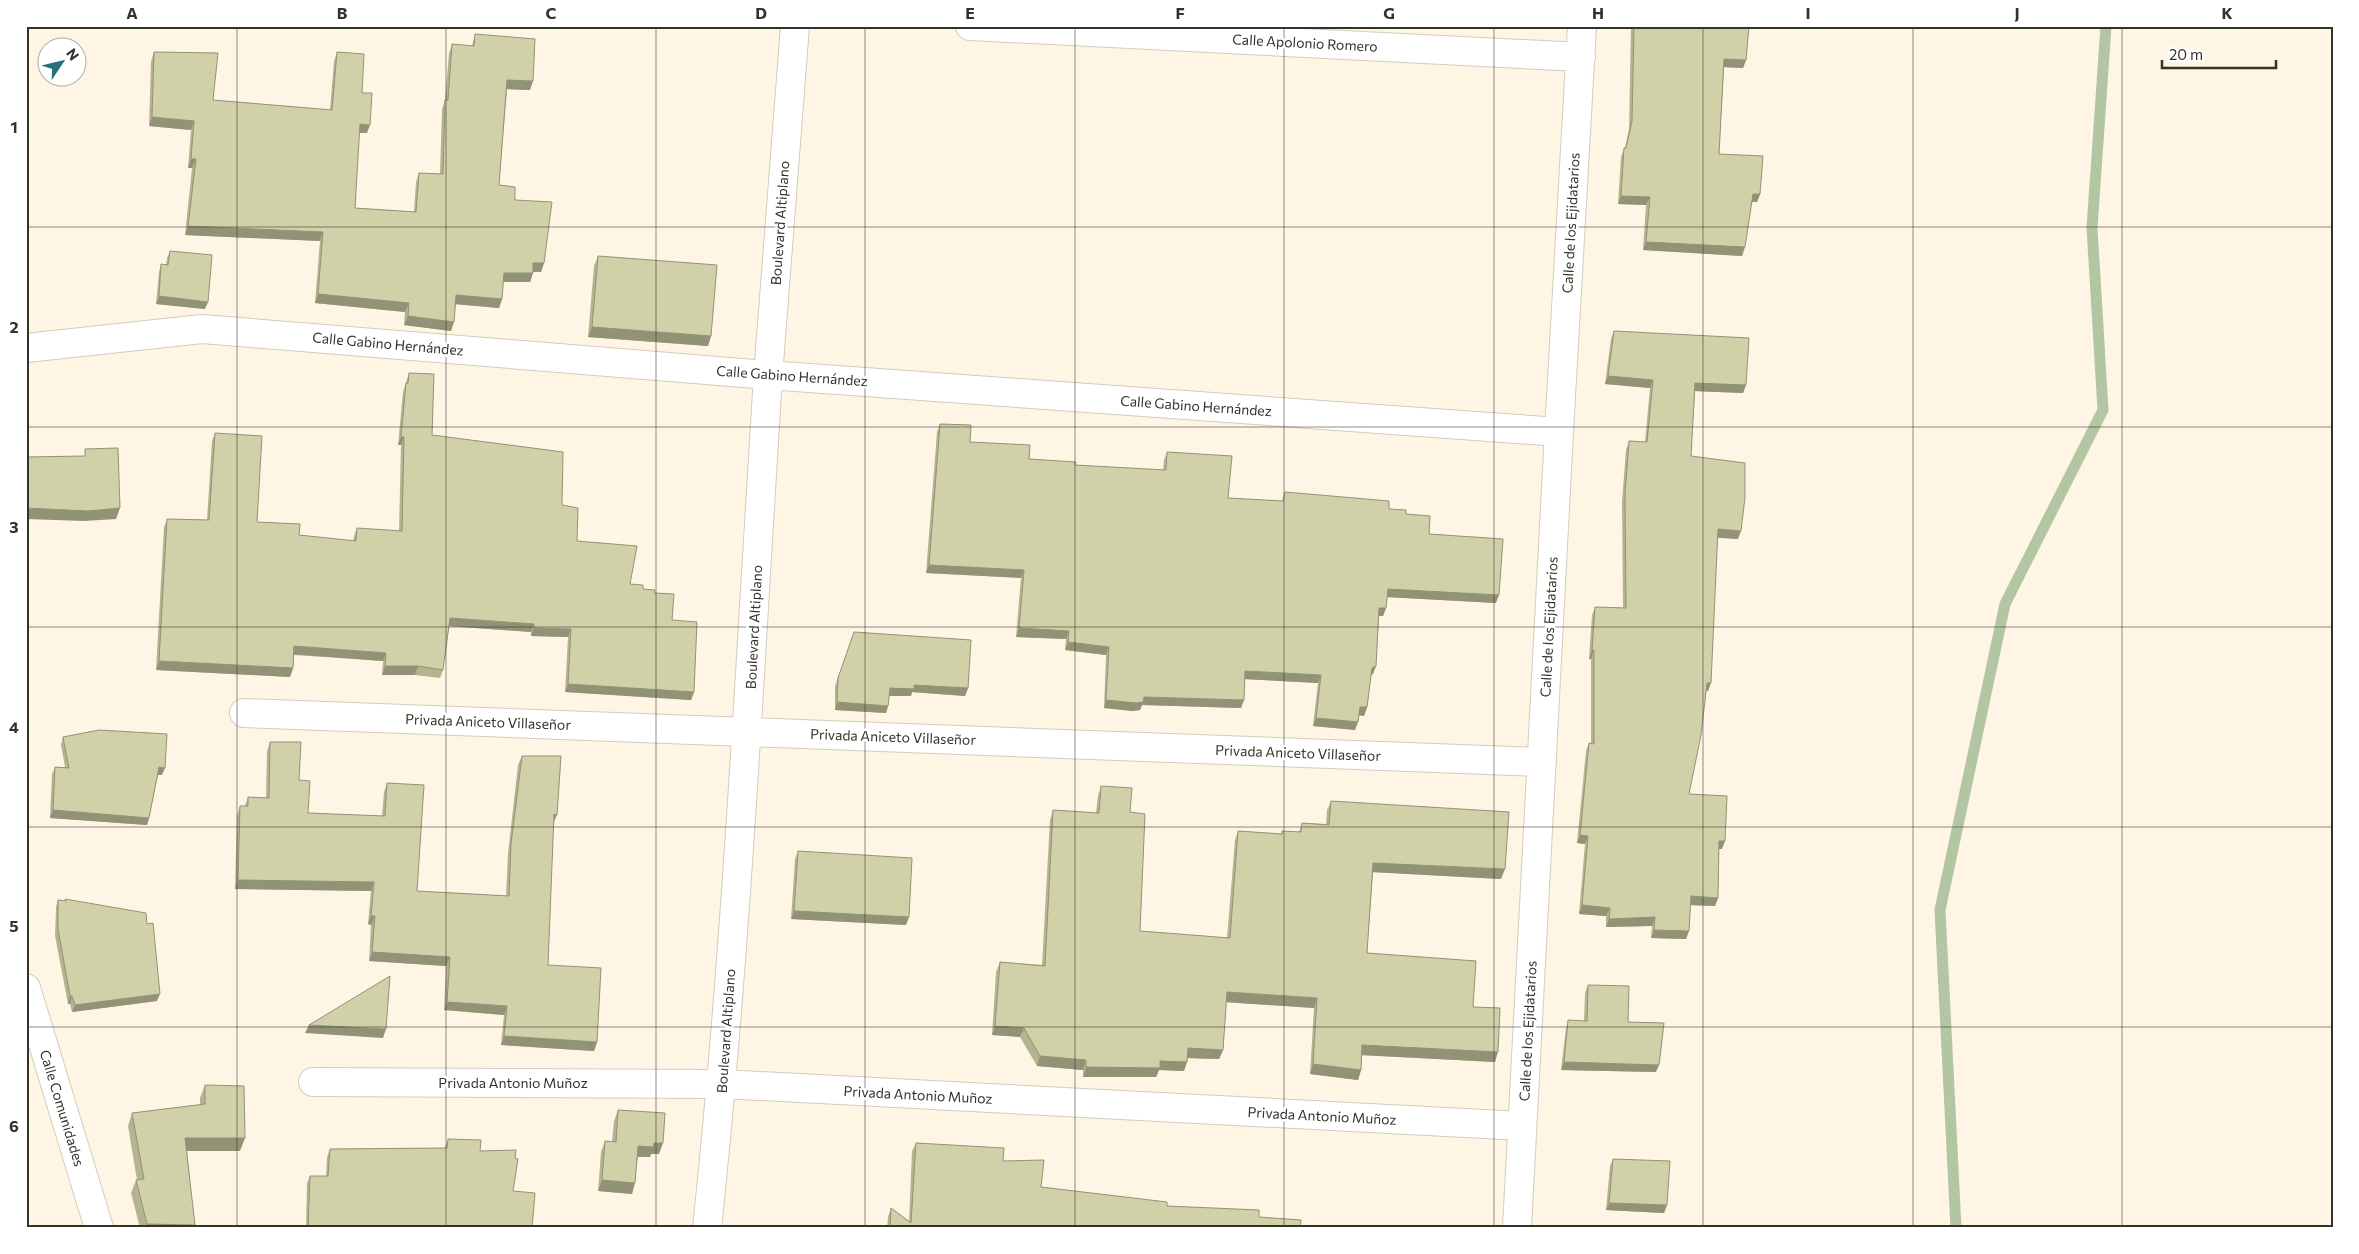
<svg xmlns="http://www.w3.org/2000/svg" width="2359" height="1254" font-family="Commissioner,sans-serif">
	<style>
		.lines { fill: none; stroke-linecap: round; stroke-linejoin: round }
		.stream { stroke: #b2c6a3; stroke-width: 11 }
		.minor-casing { stroke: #d4ccbc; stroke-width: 30 }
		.minor { stroke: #fff; stroke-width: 28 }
		.wall { fill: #b4b491 }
		.shaded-wall { fill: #929276 }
		.building { fill: #d1d1a9; stroke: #929276 }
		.grid { fill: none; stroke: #35322c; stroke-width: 1; stroke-opacity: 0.55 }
		.labels { text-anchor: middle; stroke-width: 5; stroke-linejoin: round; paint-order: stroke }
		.street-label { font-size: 14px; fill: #35322c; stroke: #fff }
		.neatline { fill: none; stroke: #35322c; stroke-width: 2 }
		.grid-label { font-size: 16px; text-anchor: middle; font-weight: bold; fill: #35322c }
	</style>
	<rect width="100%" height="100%" fill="#fef5e5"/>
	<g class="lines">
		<path class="stream" d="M1956 1228 1940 910 2005 604 2103 410 2092 228 2106 26"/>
		<defs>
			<path id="minor" d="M970 26 1581 57
				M26 348 202 329 768 375 1559 432
				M244 713 1542 762
				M26 988 99 1228
				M313 1082 722 1084 1522 1126
				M707 1228C737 945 750 660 768 376 776 260 786 143 795 26
				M1517 1228 1559 432 1582 26"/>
		</defs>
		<use href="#minor" class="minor-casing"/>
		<use href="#minor" class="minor"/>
	</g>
	<path class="wall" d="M1631 26H1749L1746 60 1743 68 1724 67 1719 154 1760 194 1757 202H1752L1742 256 1643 250 1646 205 1618 204 1621 157 1624 148H1625L1629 129Z
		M475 34 530 90 507 89 499 185 515 200 544 263 541 272H533L530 282H503L502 299 499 308 456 304 451 331 404 325 405 312 315 303 320 241 185 235 192 168H188L191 130 149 126 151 61 154 52 213 100 330 110 334 61 337 52 362 93 367 133H359L355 208 414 212 416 182 419 173 440 174 442 109 445 100 449 53 452 44 472 46Z
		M170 251 205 309 156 304 159 272 161 264 166 265 167 258Z
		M598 256 711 336 708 346 588 337 594 266Z
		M1614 331 1746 385 1743 393 1695 391 1691 456 1738 539 1718 538 1708 691H1706L1689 794 1722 849H1719L1718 898 1715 906 1690 905 1686 939 1651 938 1652 926 1606 927V916L1579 914 1585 844 1577 843 1586 751 1589 743H1591V659H1589L1592 615 1595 607 1623 608 1622 502 1626 450 1629 441 1645 442 1650 388 1605 384 1611 339Z
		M409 373 432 435 562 505 577 541 630 584 654 593 672 620 694 692 691 700 565 692 568 637 531 636V632L449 626 443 670 440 678 415 675H382L383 661 294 655 293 668 290 677 156 670 164 527 167 519 207 520 212 441 215 433 257 522 299 535 353 541 354 536 357 528 399 531 401 445H398L403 392Z
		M940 424 970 442 1029 459 1075 465 1163 470 1164 460 1167 452 1228 498 1282 501 1285 492 1389 509 1406 514 1429 534 1496 603 1387 597 1386 608 1383 616H1379L1376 666 1373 674 1371 675 1367 707 1364 716 1359 715 1355 730 1313 726 1318 683 1245 679 1241 708 1142 705 1140 710 1133 711 1104 708 1106 655 1065 650 1066 639 1016 637 1021 578 926 573 937 432Z
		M854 632 968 688 965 696 912 692 911 696H889L888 706 886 713 835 710V686Z
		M63 737 162 775H158L149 818 147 825 50 818 52 774 55 767H65L61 745Z
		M270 742 299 780 308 813 382 816 384 792 387 783 417 891 506 896 508 853 518 765 522 756 553 824 548 965 597 1042 594 1051 501 1045 504 1015 444 1010 446 966 369 961 371 925 368 924 371 891 235 889 237 815 240 806H245L248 797 266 798 267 751Z
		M1101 786 1130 812 1140 931 1227 938 1235 840 1238 831 1281 834 1282 831 1299 832 1302 823 1326 824 1327 810 1331 801 1501 879 1373 872 1367 953 1473 1007 1495 1062 1362 1055 1361 1070 1358 1080 1310 1074 1314 1008 1226 1002 1223 1050 1219 1059 1188 1058 1184 1071 1159 1070 1156 1077H1083V1070L1037 1066 1020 1037 992 1035 996 972 1000 962 1042 965 1050 820 1053 810 1096 813 1098 796Z
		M798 851 906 925 791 919 795 859Z
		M65 899 147 924 157 1001 72 1012 70 1004H68L55 936 56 907 58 900 65 901Z
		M1588 985 1628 1022 1656 1072 1561 1070 1566 1028 1568 1020 1584 1021 1585 993Z
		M205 1085 240 1151H187L194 1228H140L131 1193 136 1180H137L128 1126 132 1113 200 1105V1098Z
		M618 1110 659 1154H651L650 1157H638L632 1194 598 1191 601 1152 605 1141 612 1142 614 1121Z
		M448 1139 480 1151 513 1191 532 1228H306L307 1183 310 1176H326L327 1157 330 1149 445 1148Z
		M916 1143 1003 1161 1041 1187 1167 1206 1259 1217 1300 1228H887L888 1217 891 1208 909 1221 912 1151Z
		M1613 1159 1667 1205 1664 1213 1606 1210 1610 1166Z"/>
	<path class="shaded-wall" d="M1724 59 1746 60 1743 68 1721 67Z
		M507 80 533 81 530 90 504 89Z
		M152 117 194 121 191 130 149 126Z
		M360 124 370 125 367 133H357Z
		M191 159H196L192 168H188Z
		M1753 194H1760L1757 202H1750Z
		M1621 196 1650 197 1646 205 1618 204Z
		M188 226 323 232 320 241 185 235Z
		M1646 242 1745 247 1742 256 1643 250Z
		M533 263H544L541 272H530Z
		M504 273H533L530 282H501Z
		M318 294 409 303 405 312 315 303Z
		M456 295 502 299 499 308 453 304Z
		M159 296 208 302 205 309 156 304Z
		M408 316 454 322 451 331 404 325Z
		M592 327 711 336 708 346 588 337Z
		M1608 376 1653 380 1650 388 1605 384Z
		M1695 383 1746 385 1743 393 1692 391Z
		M401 437H404L401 445H398Z
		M26 508H120L116 519 84 521 26 519Z
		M1718 529 1741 531 1738 539 1715 537Z
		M929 565 1024 570 1021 578 926 573Z
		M1388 589 1499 595 1496 603 1385 597Z
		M1379 608H1386L1383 616H1376Z
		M450 618 534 624 531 632 447 626Z
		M534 628 571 629 568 637 531 636Z
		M1019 628 1069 631 1066 639 1016 637Z
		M1068 642 1109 647 1106 655 1065 650Z
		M294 646 386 653 383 661 291 654Z
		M1592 650H1594L1591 659H1589Z
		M159 661 293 668 290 677 156 670Z
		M385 666H418L415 675H382Z
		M1376 666 1373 674 1369 676 1372 668Z
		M1245 671 1321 675 1318 683 1242 679Z
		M1707 683H1711L1708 691H1704Z
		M568 684 694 692 691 700 565 692Z
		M914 685 968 688 965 696 912 692 911 696H887L890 688Z
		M1144 697 1244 700 1241 708 1142 705 1140 710 1133 711 1104 708 1106 700Z
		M837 702 888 706 886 713 835 710Z
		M1360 707H1367L1364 716 1357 715Z
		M1316 718 1358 722 1355 730 1313 726Z
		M159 767 165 768 162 775H157Z
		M53 810 149 818 147 825 50 818Z
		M554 814 557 815 553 824Z
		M1580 835 1588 836 1585 844 1577 843Z
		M1719 841H1725L1722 849H1716Z
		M1373 863 1505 869 1501 879 1370 872Z
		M238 880 374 882 371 891 235 889Z
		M1691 896 1718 898 1715 906 1688 905Z
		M1582 905 1610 908 1606 916 1579 914Z
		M794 911 909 917 906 925 791 919Z
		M371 916H375L371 925 368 924Z
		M1655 917 1652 926 1606 927 1609 919Z
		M1654 930 1689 931 1686 939 1651 938Z
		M372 952 450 957 446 966 369 961Z
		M1227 992 1317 998 1314 1008 1223 1002Z
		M160 994 157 1001 72 1012 75 1005Z
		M70 996H72L70 1004H68Z
		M447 1002 507 1006 504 1015 444 1010Z
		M309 1025 386 1029 383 1038 305 1033Z
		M995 1026 1024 1028 1020 1037 992 1035Z
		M504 1036 597 1042 594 1051 501 1045Z
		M1362 1045 1498 1052 1495 1062 1359 1055Z
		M1188 1048 1223 1050 1219 1059 1185 1058Z
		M1040 1056 1086 1060 1083 1070 1037 1066Z
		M1160 1061 1187 1062 1184 1071 1159 1070 1156 1077H1083L1086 1067Z
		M1564 1062 1659 1065 1656 1072 1561 1070Z
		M1313 1064 1361 1070 1358 1080 1310 1074Z
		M185 1138H245L240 1151H180Z
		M654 1143H663L659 1154H651L650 1157H634L638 1146Z
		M602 1180 635 1183 632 1194 598 1191Z
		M1609 1203 1667 1205 1664 1213 1606 1210Z
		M147 1224 195 1225 194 1228H146Z"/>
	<path class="building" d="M1634 26H1749L1746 60 1724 59 1719 154 1763 156 1760 194H1753L1745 247 1646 242 1650 197 1621 196 1624 148H1626L1632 121Z
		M475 34 535 39 533 81 507 80 499 185 515 187V200L552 202 544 263H533V273H504L502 299 456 295 454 322 408 316 409 303 318 294 323 232 188 226 196 159H191L194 121 152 117 154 52 218 53 213 100 332 110 337 52 364 54 362 93H372L370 125 360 124 355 208 416 212 419 173 443 174 445 100H448L452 44 474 46Z
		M170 251 212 255 208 302 159 296 161 264 168 265Z
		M598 256 717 265 711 336 592 327Z
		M1614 331 1749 338 1746 385 1695 383 1691 456 1745 463V497L1741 531 1718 529 1711 683H1707L1701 735 1689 794 1727 796 1725 841H1719L1718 898 1691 896 1689 931 1654 930 1655 917 1609 919 1610 908 1582 905 1588 836 1580 835 1589 743 1594 744V650H1592L1595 607 1626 608 1625 494 1629 441 1647 442 1653 380 1608 376Z
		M409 373 434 374 432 435 563 452 562 505 578 508 577 541 637 546 630 584 643 585V589L655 590 654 593 674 594 672 620 697 622 694 692 568 684 571 629 534 628V624L450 618 443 670 418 666H385L386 653 294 646 293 668 159 661 167 519 209 520 215 433 262 436 257 522 300 524 299 535 356 541 357 528 402 531 404 437H401L406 383H408Z
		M940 424 971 425 970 442 1030 445 1029 459 1076 462 1075 465 1166 470 1167 452 1232 456 1228 498 1283 501 1285 492 1389 501V509L1406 510V514L1430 516 1429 534 1503 539 1499 595 1388 589 1386 608H1379L1376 666 1372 668 1367 707H1360L1358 722 1316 718 1321 675 1245 671 1244 700 1144 697 1143 702 1136 703 1106 700 1109 647 1068 642 1069 631 1019 628 1024 570 929 565Z
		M118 448 120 508 88 511 26 508V457L85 456V449Z
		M854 632 971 640 968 688 914 685V689L890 688 888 706 837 702 838 678Z
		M99 730 167 734 165 768 159 767 149 818 53 810 55 767 69 768 63 737Z
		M270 742H301L299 780 310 781 308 813 385 816 387 783 424 785 417 891 509 896 511 844 522 756H561L557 815 554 814 548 965 601 968 597 1042 504 1036 507 1006 447 1002 450 957 372 952 375 916H371L374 882 238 880 240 806H248V797L269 798Z
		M1101 786 1132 788 1130 812 1145 814 1140 931 1230 938 1238 831 1282 834V831L1301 832 1302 823 1329 825 1331 801 1509 812 1505 869 1373 863 1367 953 1476 961 1473 1007 1500 1008 1498 1052 1362 1045 1361 1070 1313 1064 1317 998 1227 992 1223 1050 1188 1048 1187 1062 1160 1061V1068L1086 1067V1060L1040 1056 1024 1028 995 1026 1000 962 1045 966 1053 810 1099 813Z
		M798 851 912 858 909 917 794 911Z
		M65 899 146 913 147 924 153 923 160 994 75 1005 72 996H70L58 929V900L66 901Z
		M390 976 386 1029 309 1025Z
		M1588 985 1629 986 1628 1022 1664 1023 1659 1065 1564 1062 1568 1020 1587 1021Z
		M205 1085 244 1086 245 1138H185L195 1225 147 1224 136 1180 144 1179 132 1113 205 1104Z
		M618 1110 665 1113 663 1143H654L653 1147 638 1146 635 1183 602 1180 605 1141 616 1142Z
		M448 1139 481 1140 480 1151 516 1150 515 1158 518 1159 513 1191 535 1193 532 1228H308L310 1176H328L330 1149 447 1148Z
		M916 1143 1004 1148 1003 1161 1044 1160 1041 1187 1167 1202V1206L1259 1210V1217L1301 1220 1300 1228H890L891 1208 911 1223Z
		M1613 1159 1670 1161 1667 1205 1609 1203Z"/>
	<path class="grid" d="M237 26V1228M446 26V1228M656 26V1228M865 26V1228M1075 26V1228M1284 26V1228M1494 26V1228M1703 26V1228M1913 26V1228M2122 26V1228M26 227H2333M26 427H2333M26 627H2333M26 827H2333M26 1027H2333"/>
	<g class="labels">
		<g class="street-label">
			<text transform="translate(1305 43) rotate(3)" y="5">Calle Apolonio Romero</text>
			<text transform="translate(780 223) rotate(-86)" y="5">Boulevard Altiplano</text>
			<text transform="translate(1571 223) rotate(-87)" y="5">Calle de los Ejidatarios</text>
			<text transform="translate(388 344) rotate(5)" y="5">Calle Gabino Hernández</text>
			<text transform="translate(792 376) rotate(4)" y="5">Calle Gabino Hernández</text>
			<text transform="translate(1196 406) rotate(4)" y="5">Calle Gabino Hernández</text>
			<text transform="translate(754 627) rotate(-87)" y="5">Boulevard Altiplano</text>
			<text transform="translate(1549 627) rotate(-87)" y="5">Calle de los Ejidatarios</text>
			<text transform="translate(488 722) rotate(2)" y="5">Privada Aniceto Villaseñor</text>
			<text transform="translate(893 737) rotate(2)" y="5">Privada Aniceto Villaseñor</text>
			<text transform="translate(1298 753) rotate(2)" y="5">Privada Aniceto Villaseñor</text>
			<text transform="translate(726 1031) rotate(-86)" y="5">Boulevard Altiplano</text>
			<text transform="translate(1528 1031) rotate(-87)" y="5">Calle de los Ejidatarios</text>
			<text x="513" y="1088">Privada Antonio Muñoz</text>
			<text transform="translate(918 1095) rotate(3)" y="5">Privada Antonio Muñoz</text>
			<text transform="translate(62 1108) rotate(73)" y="5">Calle Comunidades</text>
			<text transform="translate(1322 1116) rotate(3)" y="5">Privada Antonio Muñoz</text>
		</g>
	</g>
	<rect width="2359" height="1254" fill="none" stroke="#ffffff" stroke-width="55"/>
	<g transform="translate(62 62) rotate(55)"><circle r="24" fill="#ffffff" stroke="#aeadab"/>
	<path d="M0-4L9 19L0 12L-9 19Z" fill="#277079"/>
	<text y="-8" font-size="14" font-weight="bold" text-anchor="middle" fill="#35322c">N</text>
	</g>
	<path d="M2162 60v8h114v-8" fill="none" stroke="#35322c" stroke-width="2.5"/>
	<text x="2169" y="60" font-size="15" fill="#35322c" stroke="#ffffff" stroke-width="4" paint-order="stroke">20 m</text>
	<rect x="28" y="28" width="2304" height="1198" class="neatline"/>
	<g class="grid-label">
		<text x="132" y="19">A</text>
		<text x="342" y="19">B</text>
		<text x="551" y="19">C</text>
		<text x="761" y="19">D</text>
		<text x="970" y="19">E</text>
		<text x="1180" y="19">F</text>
		<text x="1389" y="19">G</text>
		<text x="1598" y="19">H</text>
		<text x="1808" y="19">I</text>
		<text x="2017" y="19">J</text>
		<text x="2227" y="19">K</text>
		<text x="14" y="133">1</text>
		<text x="14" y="333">2</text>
		<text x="14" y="533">3</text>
		<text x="14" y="733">4</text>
		<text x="14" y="932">5</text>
		<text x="14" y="1132">6</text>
	</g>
</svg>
